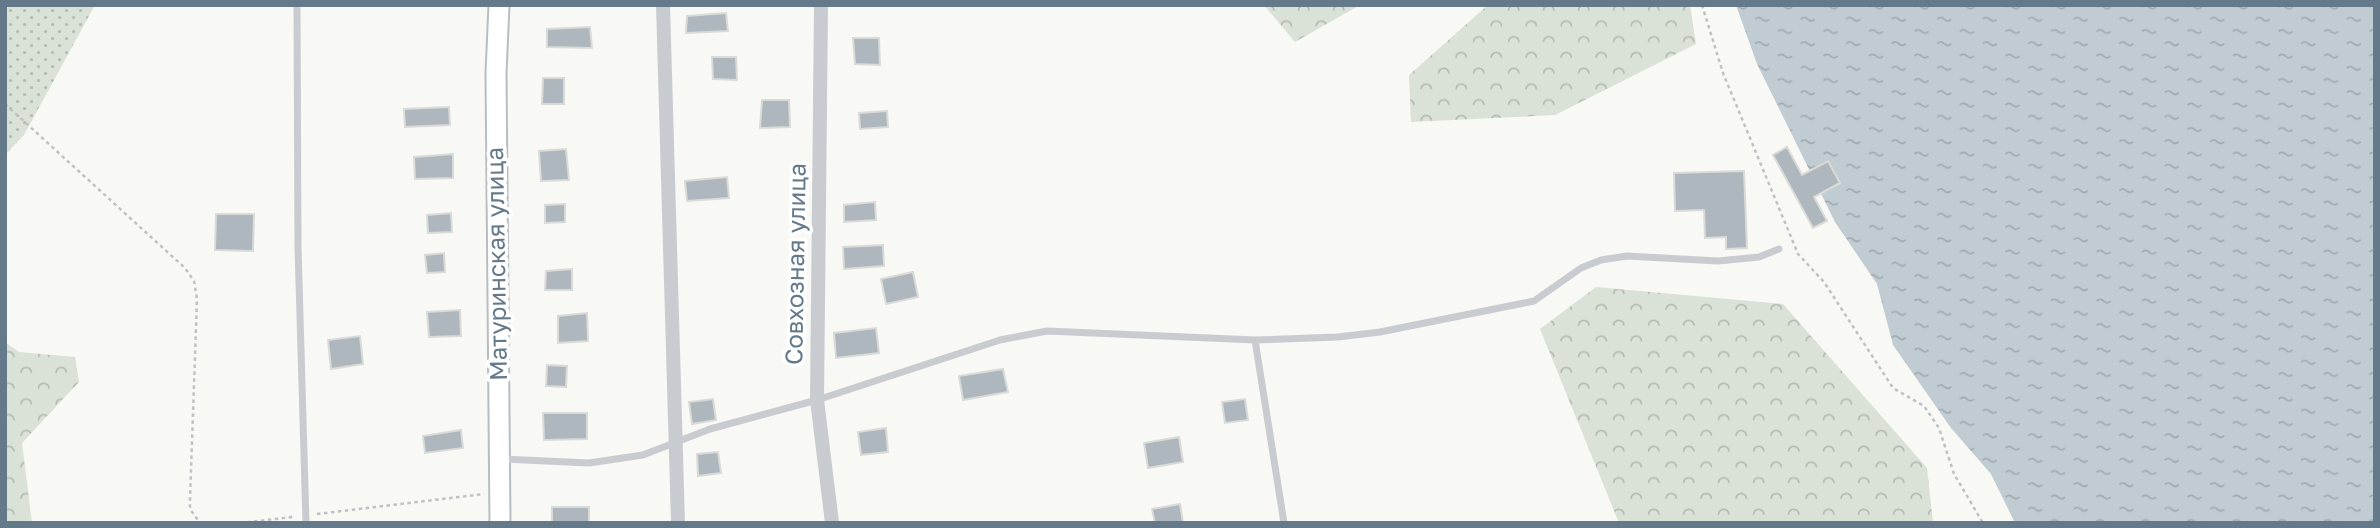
<svg xmlns="http://www.w3.org/2000/svg" width="2380" height="528" font-family="'Golos Text',sans-serif">
	<style>
		.grass { fill: url(#grass-dots) }
		.forest { fill: url(#forest-crowns) }
		.water { fill: url(#water-ripples) }
		.building { fill: #aeb7bd; stroke: #dadad8; stroke-width: 2 }
		.lines { fill: none; stroke-linecap: round; stroke-linejoin: round }
		.secondary-casing { stroke: #b7bec3; stroke-width: 23 }
		.path { stroke: #bfc2c4; stroke-width: 2.5; stroke-dasharray: 3.5 3.5; stroke-linecap: butt }
		.lane { stroke: #c8ccd0; stroke-width: 7 }
		.street { stroke: #c8ccd0; stroke-width: 14 }
		.secondary { stroke: #fff; stroke-width: 19 }
		.labels { text-anchor: middle; stroke-width: 7; stroke-linejoin: round; paint-order: stroke }
		.street-label { font-size: 24px; fill: #64798a; stroke: #fff }
	</style>
	<defs>
		<pattern id="grass-dots" width="8" height="8" patternUnits="userSpaceOnUse" patternTransform="scale(1.75)"><rect width="8" height="8" fill="#dae1d6"/><path d="M2 2h.1M6 6h.1" fill="none" stroke="#b4bbb3" stroke-width="1.8" stroke-linecap="round"/></pattern>
		<pattern id="forest-crowns" width="20" height="18" patternUnits="userSpaceOnUse" patternTransform="scale(1.75)"><rect width="20" height="18" fill="#dae1d6"/><path d="M2 6a3 3 0 1 1 6 0M12 15a3 3 0 1 1 6 0" fill="none" stroke="#b4bbb3"/></pattern>
		<pattern id="water-ripples" width="26" height="14" patternUnits="userSpaceOnUse" patternTransform="scale(1.75)"><rect width="26" height="14" fill="#c1ccd2"/><path d="M2 4q2-2 4 0t4 0M15 11q2-2 4 0t4 0" fill="none" stroke="#a0aab0"/></pattern>
	</defs>
	<rect width="100%" height="100%" fill="#f8f8f5"/>
	<path class="grass" d="M9 5H95L24 135 5 155V12Z"/>
	<path class="forest" d="M1264 5H1360L1295 42Z
		M1488 5H1690L1696 44 1555 115 1411 122 1409 75Z
		M1596 287 1783 304 1927 468 1933 523H1619L1540 329Z
		M5 342 19 352 75 357 79 382 22 443 32 523H5Z"/>
	<path class="water" d="M1736 5H2375V523H2015L1991 474 1951 428 1893 345 1877 284 1835 222 1757 64Z"/>
	<path class="building" d="M726 13 728 31 686 33 687 16Z
		M590 27 592 48 547 47V29Z
		M853 38H879L880 65 855 64Z
		M712 57H736L737 80 713 79Z
		M543 78H564V104H542Z
		M762 100H789L790 127 760 128Z
		M449 107 450 125 405 127 404 109Z
		M887 111 888 127 860 129 859 113Z
		M1787 147 1802 175 1828 161 1840 183 1814 197 1827 221 1813 228 1773 155Z
		M566 149 569 180 541 181 539 151Z
		M453 154V178L415 179 414 157Z
		M1744 171 1747 248 1726 249V237L1705 238 1704 210 1675 211 1674 173Z
		M727 177 729 198 687 201 685 181Z
		M875 202 876 220 844 222V205Z
		M565 204V222L545 223V205Z
		M451 213 452 232 428 233 427 215Z
		M216 214H254L253 251 215 250Z
		M883 245 884 266 844 269 843 247Z
		M444 253 445 272 427 273 425 255Z
		M572 269V290H545L546 271Z
		M913 272 918 297 886 304 881 279Z
		M460 310 461 336 429 337 427 312Z
		M587 313 588 341 558 343V316Z
		M876 328 879 353 836 358 834 333Z
		M360 336 363 364 331 369 328 340Z
		M547 365 567 366 566 387 546 386Z
		M1003 369 1008 392 963 400 959 376Z
		M713 399 716 420 692 424 689 402Z
		M1245 399 1248 420 1225 423 1222 402Z
		M543 413H587V439L544 440Z
		M886 428 888 452 861 455 858 432Z
		M461 430 463 448 425 453 423 436Z
		M1179 437 1183 462 1148 468 1144 443Z
		M718 452 721 473 698 476 697 454Z
		M1180 504 1183 523H1155L1152 509Z
		M552 507H589V522H552Z"/>
	<g class="lines">
		<defs>
			<path id="secondary" d="M499 5 496 73 500 523"/>
		</defs>
		<use href="#secondary" class="secondary-casing"/>
		<path class="path" d="M1702 5 1723 73 1798 254 1824 282 1893 388 1924 406 1939 428 1954 474 1983 523
			M5 104 185 268 194 281 197 299 190 499V509L200 523
			M317 514 484 494
			M240 523 293 517"/>
		<path class="lane" d="M297 5 298 247 306 523
			M1255 340 1284 523
			M500 459 589 463 643 455 710 429 817 400 1000 340 1047 331 1255 340 1338 337 1380 332 1534 301 1581 268 1601 260 1627 256 1718 261 1759 257 1779 249"/>
		<path class="street" d="M663 5 678 523
			M821 5 817 400 832 523"/>
		<use href="#secondary" class="secondary"/>
	</g>
	<g class="labels">
		<g class="street-label">
			<text transform="translate(497 264) rotate(-91)" y="8">Матуринская улица</text>
			<text transform="translate(796 264) rotate(-89)" y="8">Совхозная улица</text>
		</g>
	</g>
	<rect width="2380" height="528" fill="none" stroke="#64798a" stroke-width="14"/>
</svg>
